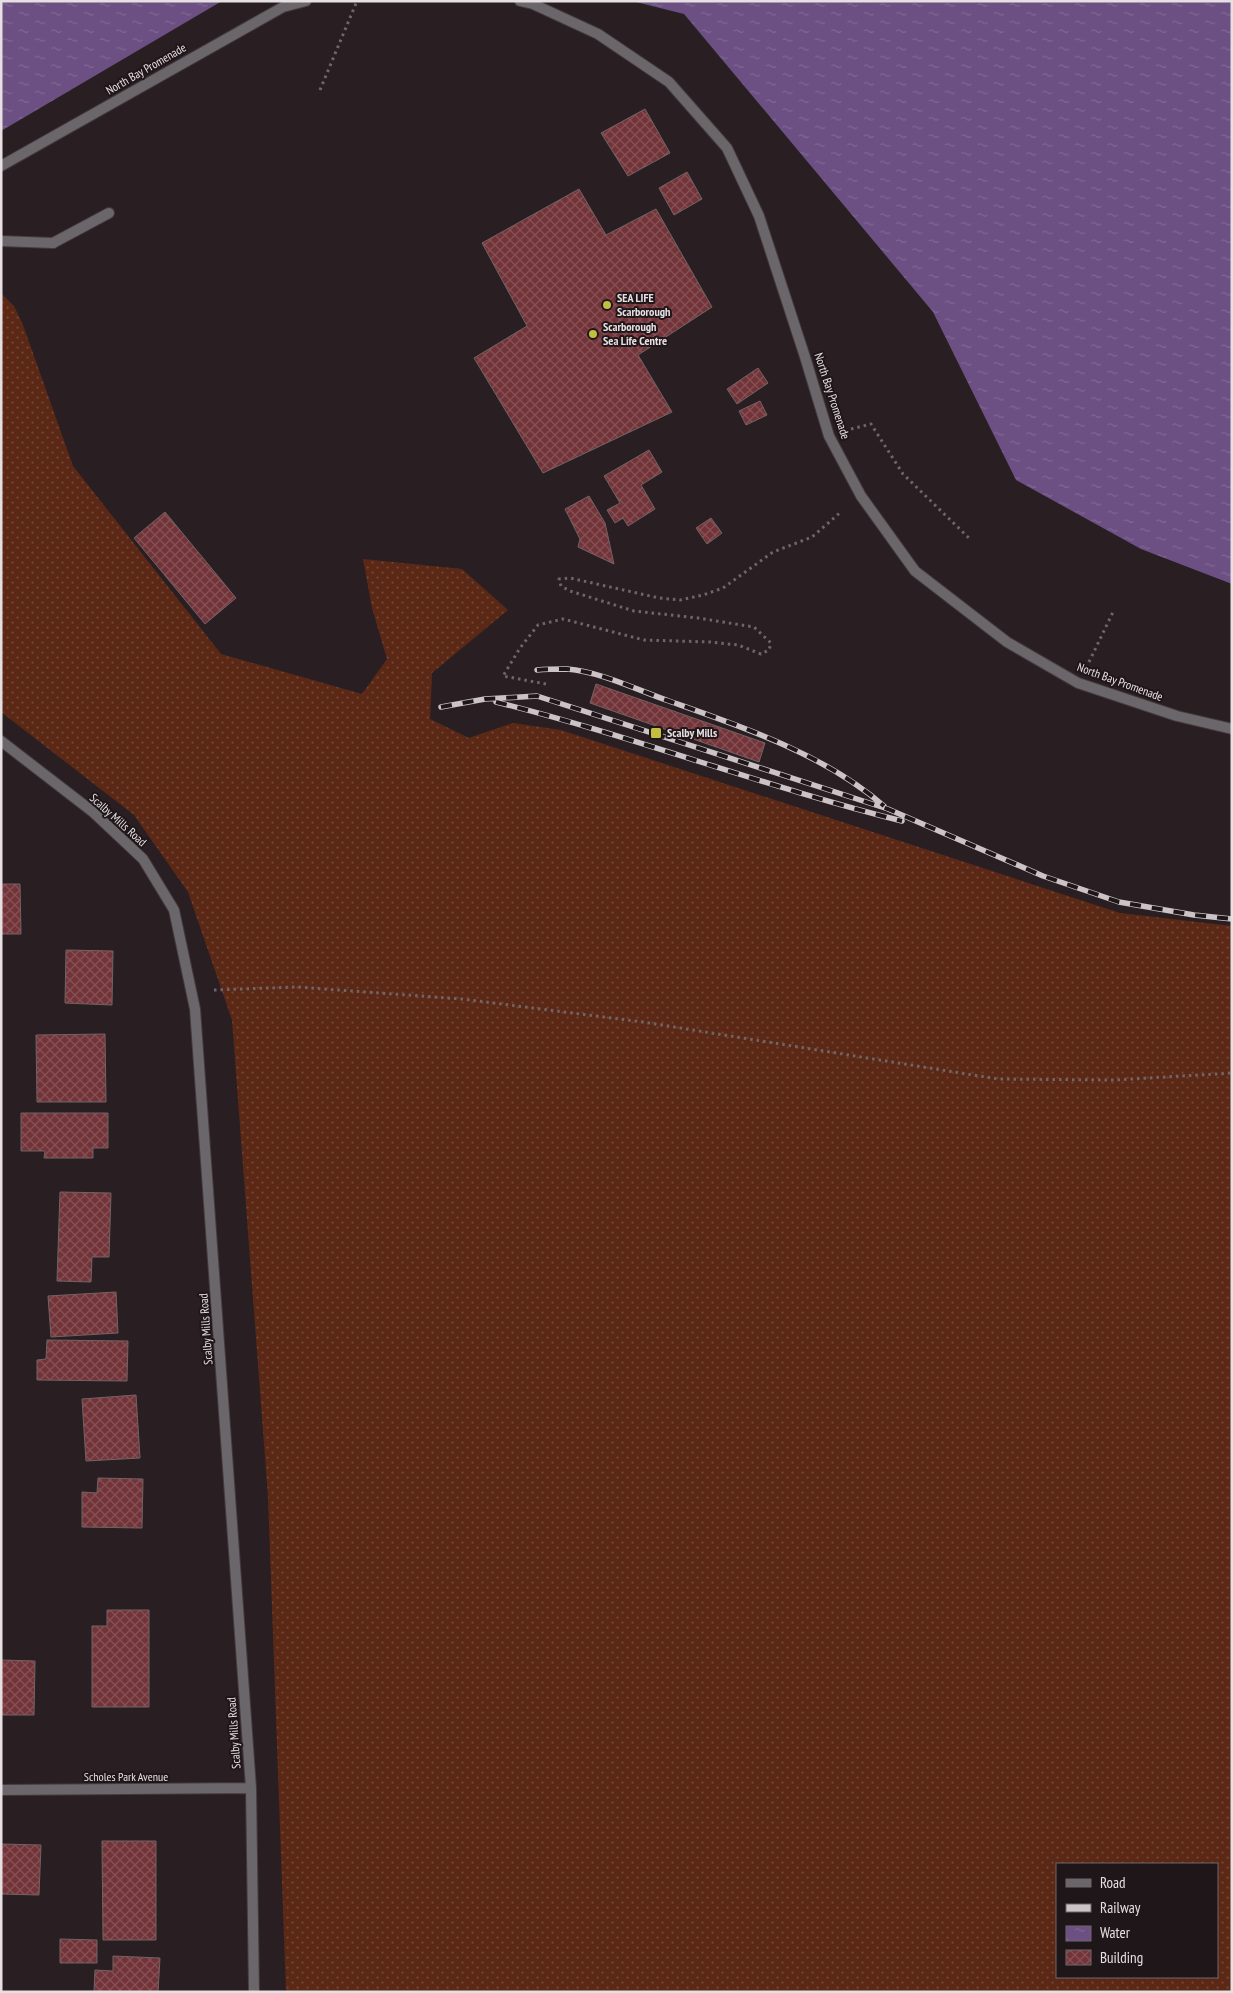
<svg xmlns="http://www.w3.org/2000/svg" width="1233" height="1993" font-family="'PT Sans Narrow',sans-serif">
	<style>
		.grass { fill: url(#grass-dots); fill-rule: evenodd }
		.water { fill: url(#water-ripples) }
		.building { fill: url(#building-cross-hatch); stroke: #716364 }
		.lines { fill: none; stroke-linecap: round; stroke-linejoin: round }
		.service-casing { stroke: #443a3e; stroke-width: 12 }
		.pedestrian-casing { stroke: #443a3e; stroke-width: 12 }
		.minor-casing { stroke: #443a3e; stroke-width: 12 }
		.path { stroke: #6f6669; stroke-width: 3; stroke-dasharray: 2.5 4; stroke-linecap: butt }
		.service { stroke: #6a666a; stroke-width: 10 }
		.pedestrian { stroke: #6a666a; stroke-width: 10 }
		.minor { stroke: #6a666a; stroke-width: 10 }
		.rail-casing { stroke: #cbc3c6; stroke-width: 5.5 }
		.rail { stroke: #1f1619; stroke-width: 4; stroke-dasharray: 11; stroke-linecap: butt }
		.poi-dot { fill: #c1be40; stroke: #1f1619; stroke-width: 2 }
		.labels { text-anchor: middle; stroke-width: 4; stroke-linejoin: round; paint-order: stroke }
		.street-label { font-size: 12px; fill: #e7e0e2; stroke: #1f1619 }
		.poi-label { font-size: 12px; font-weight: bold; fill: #e7e0e2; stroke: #1f1619; text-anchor: start }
	</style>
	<defs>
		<pattern id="grass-dots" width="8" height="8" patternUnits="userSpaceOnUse" patternTransform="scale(1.25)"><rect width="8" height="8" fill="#5b2815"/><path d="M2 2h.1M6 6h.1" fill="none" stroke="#734737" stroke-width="1.8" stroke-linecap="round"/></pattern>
		<pattern id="water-ripples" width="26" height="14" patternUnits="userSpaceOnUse" patternTransform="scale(1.25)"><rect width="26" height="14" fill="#6c4f83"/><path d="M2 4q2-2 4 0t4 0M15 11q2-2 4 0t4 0" fill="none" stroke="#816894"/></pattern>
		<pattern id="building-cross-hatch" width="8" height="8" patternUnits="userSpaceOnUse" patternTransform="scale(1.25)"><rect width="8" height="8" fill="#723439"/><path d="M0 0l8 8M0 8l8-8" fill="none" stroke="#865155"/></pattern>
	</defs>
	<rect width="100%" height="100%" fill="#291f23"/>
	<path class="grass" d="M1 293 14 306 23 325 73 466 221 654 362 694 387 659 372 608 363 559 462 569 508 610 432 673 430 719 469 738 513 723 561 730 1120 913 1232 926V1992H286L268 1497 232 1020 188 892 134 815 1 712ZM1057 1864H1217V1977H1057Z"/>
	<path class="water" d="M1 1H222L1 131Z
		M632 1H1232V584L1141 549 1016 480 933 312 684 14Z"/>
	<path class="building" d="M645 109 670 153 628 176 601 133Z
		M687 172 702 199 674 215 659 188Z
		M579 189 606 235 656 209 712 307 638 355 672 412 543 473 474 358 527 326 482 243Z
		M758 368 768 383 737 404 727 389Z
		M760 401 767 415 746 425 739 411Z
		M649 450 662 472 641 485 655 509 628 526 623 518 615 523 607 510 620 503 604 476Z
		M589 496 605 523 614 564 578 547 580 539 565 509Z
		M165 512 236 598 205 624 134 538Z
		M711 518 722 533 707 544 696 528Z
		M596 684 765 743 759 762 590 703Z
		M1 884H20L21 934H1Z
		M66 950 113 951 112 1005 65 1003Z
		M105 1034 106 1102H37L36 1035Z
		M21 1113H108V1148H93V1158H44L45 1151H21Z
		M60 1192 111 1193 109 1257H92L91 1282 57 1281Z
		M116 1292 118 1333 51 1337 48 1296Z
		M47 1340 128 1341 127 1381 37 1380V1360L46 1359Z
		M136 1395 140 1458 86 1461 82 1399Z
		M98 1478 143 1479 142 1528 82 1527V1492L97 1493Z
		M107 1610H149V1707H92V1626H107Z
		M1 1660 35 1661 34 1715H1Z
		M102 1841H156V1940H103Z
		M1 1844 41 1845 39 1895 1 1894Z
		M60 1939 97 1940V1963H60Z
		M113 1956 160 1958 158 1992H94L95 1970 113 1971Z"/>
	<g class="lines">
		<defs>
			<path id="service" d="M53 243 109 213"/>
			<path id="pedestrian" d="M520 1 533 4 598 34 669 82 727 148 759 216 805 357 829 436 861 496 915 571 1007 642 1078 683 1177 716 1232 729
				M1 166 283 7 306 1"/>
			<path id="minor" d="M1 241 53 243
				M1 741 93 812 143 859 174 910 195 1009 251 1788 254 1992
				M1 1790 251 1788"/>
		</defs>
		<use href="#service" class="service-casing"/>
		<use href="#pedestrian" class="pedestrian-casing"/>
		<use href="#minor" class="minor-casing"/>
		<path class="path" d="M320 90 357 1
			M851 429 871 424 903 474 971 540
			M1089 662 1114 610
			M546 684 503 676 520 648 538 625 563 619 644 640 710 642 738 645 761 654 769 650 771 643 754 627 698 618 634 611 570 591 561 586 559 579 570 578 659 598 680 600 703 595 723 588 773 552 812 537 842 511
			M214 990 297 987 462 999 643 1022 998 1079 1115 1080 1232 1073"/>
		<use href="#service" class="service"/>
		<use href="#pedestrian" class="pedestrian"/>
		<use href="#minor" class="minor"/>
		<defs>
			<path id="rail" d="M537 670C547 669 557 669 567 669 602 672 637 690 669 701 743 727 824 754 884 806
				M496 702C633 736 765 787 902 821
				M441 707 485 699 537 696 888 809 1043 876 1119 902 1194 915 1232 919"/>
		</defs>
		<use href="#rail" class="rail-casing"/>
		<use href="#rail" class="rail"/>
	</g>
	<g class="poi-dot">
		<circle cx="607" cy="305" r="5"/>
		<circle cx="593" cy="334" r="5"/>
		<rect x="650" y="727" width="12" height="12" rx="2.5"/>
	</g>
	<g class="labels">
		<g class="street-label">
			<text transform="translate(146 69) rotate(-30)" y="4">North Bay Promenade</text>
			<text transform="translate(832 396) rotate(72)" y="4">North Bay Promenade</text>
			<text transform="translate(1120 682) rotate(20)" y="4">North Bay Promenade</text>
			<text transform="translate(118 820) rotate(42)" y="4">Scalby Mills Road</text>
			<text transform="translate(206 1329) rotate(-94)" y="4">Scalby Mills Road</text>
			<text transform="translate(234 1733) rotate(-94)" y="4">Scalby Mills Road</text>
			<text x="126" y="1781">Scholes Park Avenue</text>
		</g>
		<g class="poi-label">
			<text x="617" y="302">SEA LIFE<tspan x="617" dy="14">Scarborough</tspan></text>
			<text x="603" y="331">Scarborough<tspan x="603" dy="14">Sea Life Centre</tspan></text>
			<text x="667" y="737">Scalby Mills</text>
		</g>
	</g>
	<rect width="1233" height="1993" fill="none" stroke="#e7e0e2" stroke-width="5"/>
	<rect x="1056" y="1863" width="162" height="115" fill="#1f1619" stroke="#6f6769"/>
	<rect x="1066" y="1879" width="25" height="8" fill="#6a666a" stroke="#6f6769"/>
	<text x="1100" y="1888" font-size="15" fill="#e7e0e2">Road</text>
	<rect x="1066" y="1904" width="25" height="8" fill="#cbc3c6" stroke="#6f6769"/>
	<text x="1100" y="1913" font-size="15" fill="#e7e0e2">Railway</text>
	<rect x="1066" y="1926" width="25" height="15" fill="url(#water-ripples)" stroke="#6f6769"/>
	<text x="1100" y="1938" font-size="15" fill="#e7e0e2">Water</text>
	<rect x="1066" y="1950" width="25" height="15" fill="url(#building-cross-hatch)" stroke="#6f6769"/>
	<text x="1100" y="1963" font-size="15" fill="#e7e0e2">Building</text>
</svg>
